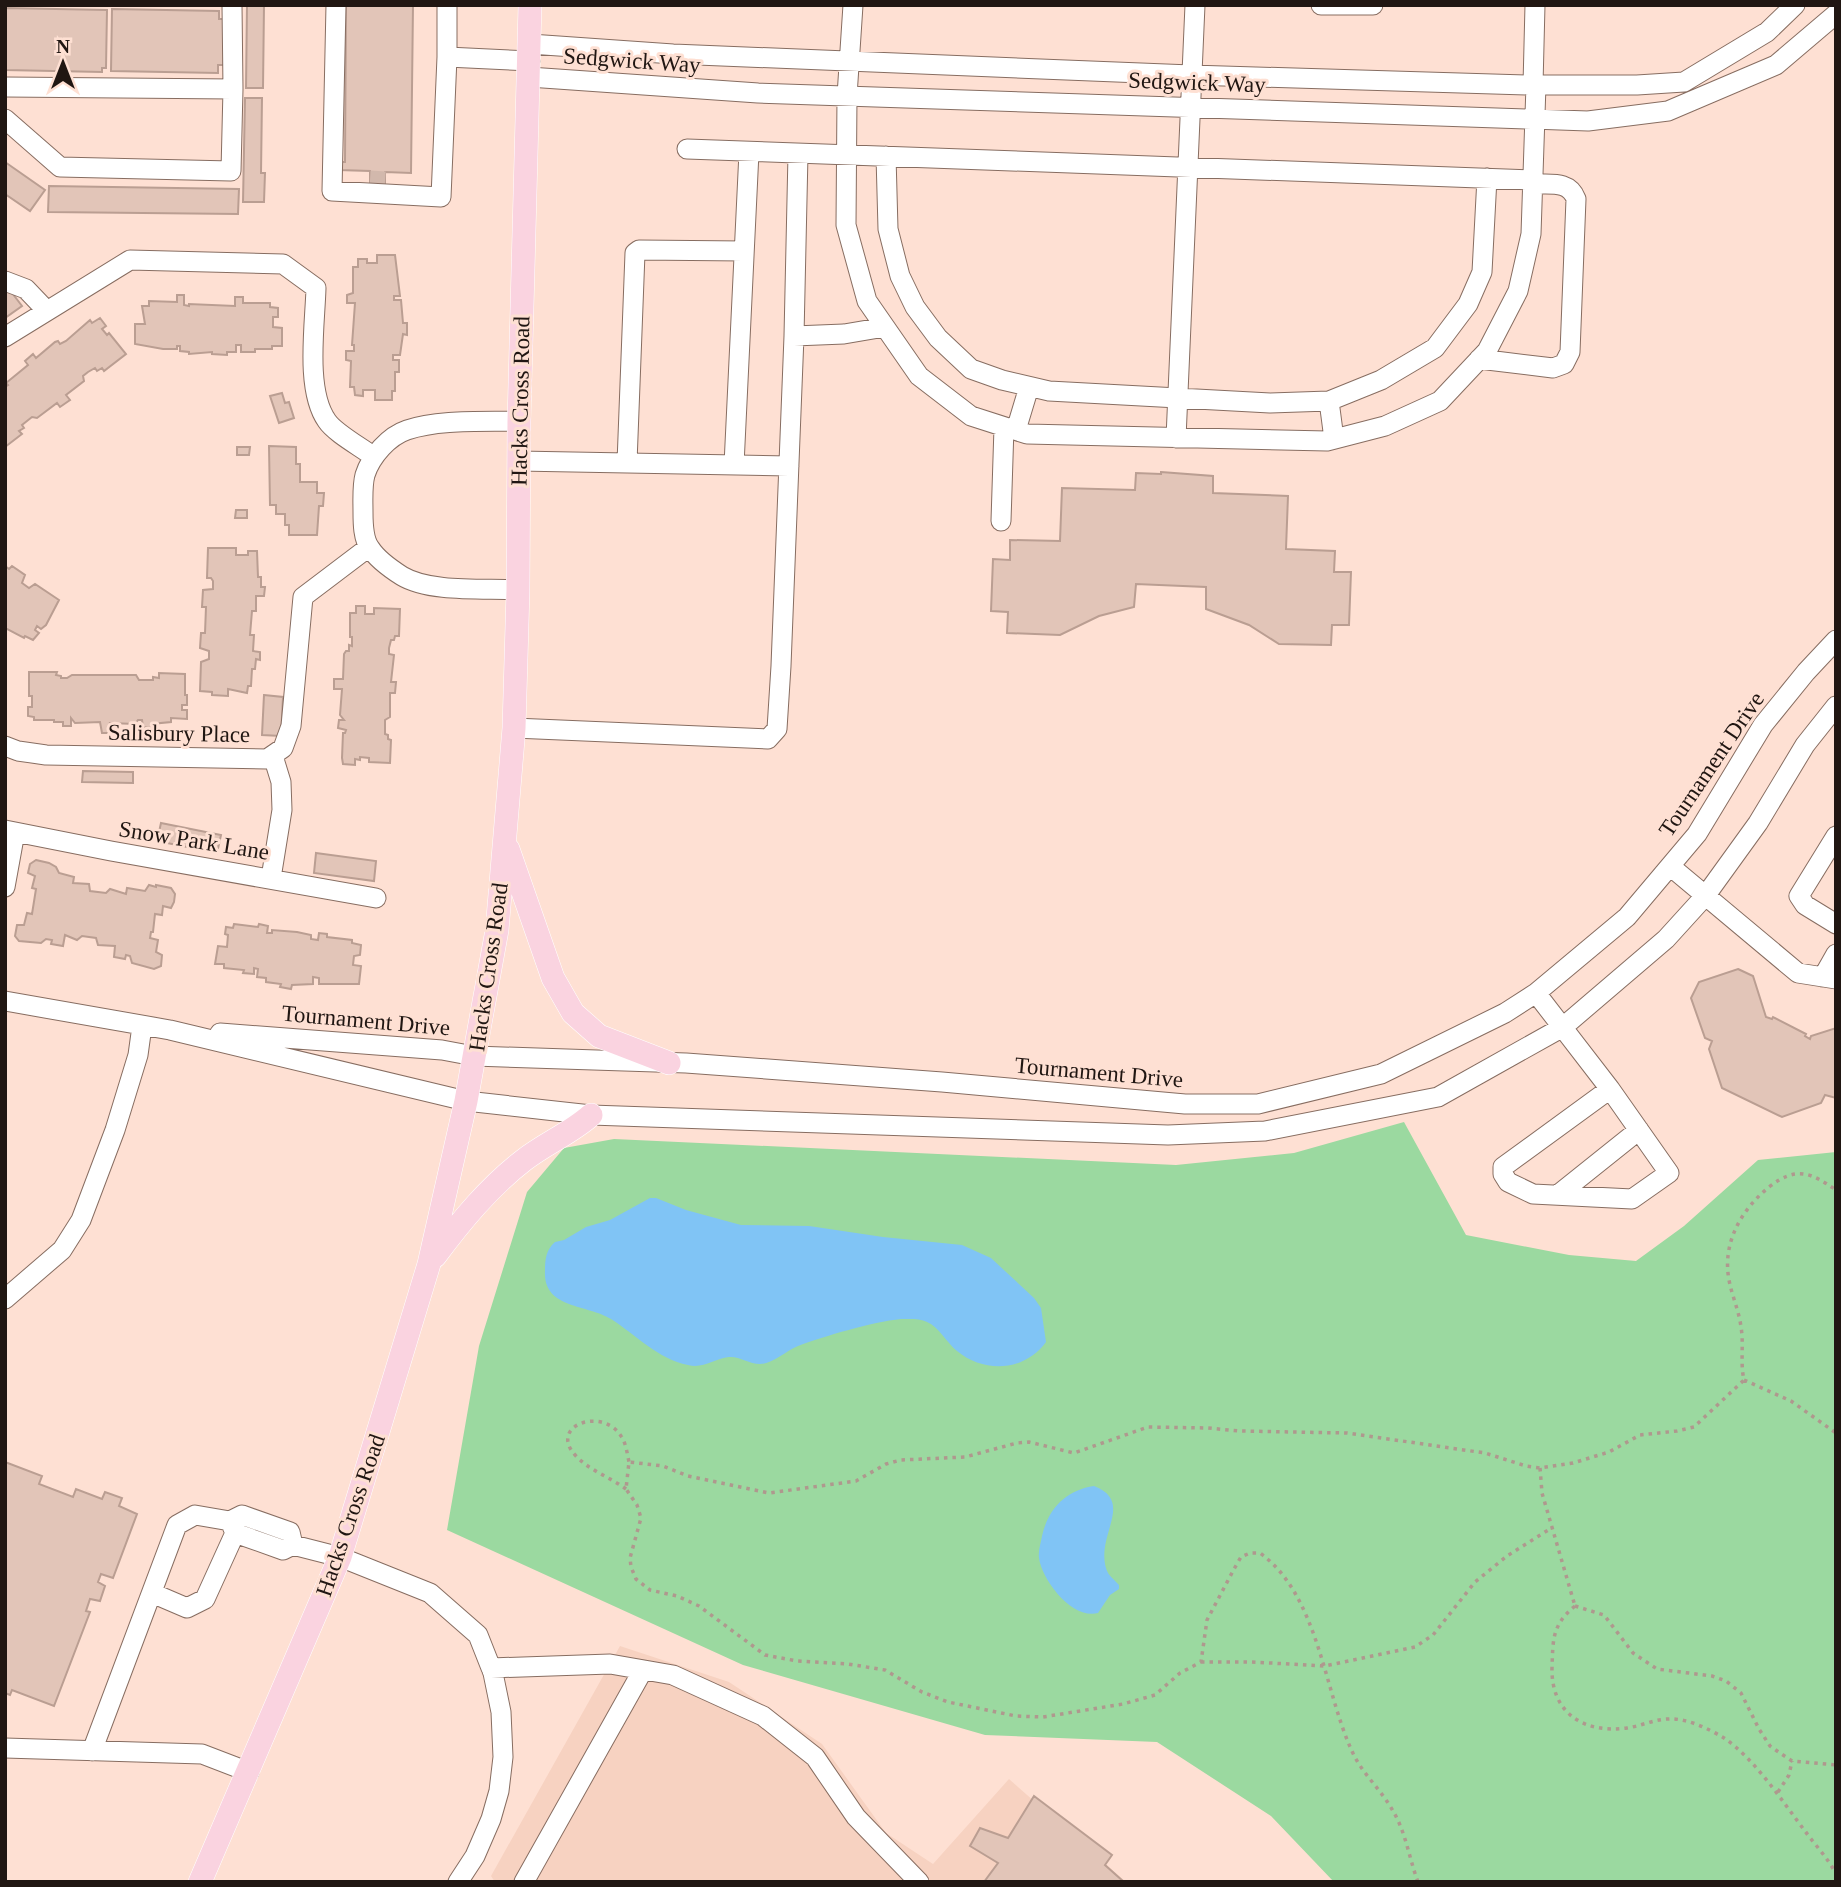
<svg xmlns="http://www.w3.org/2000/svg" width="1841" height="1887" font-family="'Times New Roman',serif">
	<style>
		.built { fill: #f7d2c1 }
		.green { fill: #9bd9a0 }
		.water { fill: #80c4f5 }
		.building { fill: #e2c5b8; stroke: #ba9e92; stroke-width: 2 }
		.lines { fill: none; stroke-linecap: round; stroke-linejoin: round }
		.minor-tunnel { stroke: #d2b8ac; stroke-width: 19; stroke-dasharray: 19 10; stroke-linecap: butt }
		.minor-casing { stroke: #876d61; stroke-width: 21 }
		.major-casing { stroke: #fff; stroke-width: 24 }
		.path { stroke: #af988e; stroke-width: 3.5; stroke-dasharray: 3.5 5; stroke-linecap: butt }
		.minor { stroke: #fff; stroke-width: 19 }
		.major { stroke: #fad3e0; stroke-width: 23 }
		.labels { text-anchor: middle; stroke-width: 6; stroke-linejoin: round; paint-order: stroke }
		.street-label { font-size: 23px; fill: #201612; stroke: #fee0d3 }
	</style>
	<rect width="100%" height="100%" fill="#fee0d3"/>
	<path class="built" d="M620 1646 729 1682 822 1744 886 1833 933 1864 1009 1779 1126 1882H495L491 1876Z"/>
	<path class="green" d="M1404 1122 1466 1235 1569 1255 1636 1261 1684 1226 1758 1160 1836 1152V1882H1334L1271 1816 1157 1742 985 1735 743 1665 447 1530 479 1346 527 1192 564 1148 614 1139 1176 1165 1294 1153Z"/>
	<path class="water" d="M650 1198H656L686 1210 741 1225 809 1226 883 1237 962 1245 991 1258 1034 1298 1041 1308 1046 1342C1025 1371 985 1374 957 1351 947 1343 939 1327 927 1322 920 1318 908 1319 901 1319 872 1322 825 1336 798 1346 786 1351 772 1364 760 1364 749 1364 739 1356 729 1357 714 1359 703 1369 688 1365 658 1359 636 1335 611 1319 587 1304 543 1309 545 1271 545 1259 546 1250 555 1242L564 1240 586 1227 610 1220Z
		M1094 1486C1135 1502 1096 1534 1106 1568 1108 1576 1114 1579 1119 1585V1589L1110 1595 1098 1613C1072 1620 1042 1580 1039 1558 1038 1550 1041 1543 1042 1536 1048 1509 1066 1490 1094 1486Z"/>
	<path class="building" d="M247 5H264L263 88H246Z
		M346 5H413L411 173 385 172V184H370V171L339 170V162H345Z
		M5 8 107 10 106 68H102V72L5 70Z
		M112 9 219 11V19H227V65H218V73L111 71Z
		M245 98H262L261 173H265L264 202H243Z
		M5 162 45 190 30 211 5 194Z
		M49 186 239 189 238 214 48 212Z
		M377 255H395L400 296H394V300H401L403 323H407V335L403 334 400 355H393V360H399V372H395V391H392V400H375V390H363V396L355 395 354 387H350L351 361 346 360V351H354V345H352L355 303H347V295L353 293V267H358V259H367V263H377Z
		M9 289 22 306 5 318V292Z
		M177 295H184V305L189 306V304L235 306V297H243V303H270V307L278 308V317H273V327L282 328V346H272V349H255V352H241V345H236V352H227V355L212 354V352L189 354V352L180 351V346H177V349H163L135 344V324H145L142 306H149V301L177 302Z
		M100 318 106 326 102 329 107 335 109 333 126 354 104 371 102 368 97 371 95 368 88 372 83 376 84 381 66 395 70 400 60 407 57 403 37 418 32 417 22 425 24 428 19 431 22 434 5 447V387L8 385 6 383 28 365 25 361 33 354 36 358 55 342 58 341 60 344 66 341 90 320 92 323Z
		M282 393 285 403 289 402 294 418 279 423 270 396Z
		M269 446 296 447V464H300V482H317V493H324L323 506H319L317 535H289V525H285V514H276V505H270Z
		M237 447H250L249 455H237Z
		M1161 472 1213 476V493L1288 496 1286 549 1335 551 1334 572H1351L1349 625H1332L1331 645 1279 644 1249 625 1206 609V587L1136 584 1134 607 1099 616 1060 635 1007 633 1008 612 991 611 993 559 1010 560V540L1060 541 1062 488 1135 490 1136 473 1161 474Z
		M236 510H247V518H235Z
		M208 548H236V555H248V551H257L258 577H261V587H265L264 596H256V611H252L250 635H254L253 651 260 652V660L256 659 255 669H252L251 686H248L247 693 228 689V696L212 695V692L200 691 201 662 209 659V651L200 648 201 633H205L206 607H202L203 590 213 589V581L211 578H207Z
		M5 566 9 569 12 566 25 575 22 583 29 588 35 584 59 600 46 625 41 629 37 626 35 630 39 633 33 640 25 636 24 638 5 628Z
		M356 606H365V614H374V608L400 609 399 636H395L394 640H391L389 648V654L394 655 391 682H396L395 693H390V717L385 720V734L388 735V739L391 740 390 763 369 762V758L360 757V760L355 759V765L343 764 342 758 343 733H345L346 730 338 728 339 720H344L340 715 342 689H334V679H343L344 654 346 651H349V645L352 646V637H350V613H356Z
		M29 672H57L56 675 61 676V678H67L72 675H136L139 680H153V677L159 678V673L185 674V695H187V705H182V710H187V719L171 718V722L151 724V728L143 727 142 720H138L135 724 110 723 112 733H102L100 722 75 723 71 718V726H63V722H54V720H34V717L28 716V707H32V696H29Z
		M264 695 283 697 281 736 262 735Z
		M83 771 133 772V783L82 782Z
		M161 823 221 835 217 853 157 841Z
		M316 853 376 861 374 881 314 873Z
		M36 860 49 863 56 867 59 873 74 877 73 883 89 884 90 891 106 893 110 889 126 894 127 888 145 891 149 885 156 887V885L171 888 175 894 174 902 171 908 163 906 162 915 155 914 153 932H151L150 938 158 940 156 952 162 955 161 966 154 969 132 963 130 956 126 955 125 959 114 957 115 946 98 945 96 938 82 936 77 940 65 935 63 946 51 944 52 940 46 939 41 943 19 941 15 936 17 925H24L27 913 32 914 36 889 32 888 35 876 28 873 30 864Z
		M234 924 258 927 259 924 268 926 267 933H272V930L297 932 311 935V939L318 940 319 933 327 934V937L352 940V943L361 945 360 955 354 956 353 965 361 966 359 984H319V978L313 977V984L292 985 291 989 280 987 281 984 266 982V978L257 977 258 969 254 968V974L243 973 244 970 224 968V964H215L218 946 227 947 228 935 225 934 226 927 233 928Z
		M1738 969 1753 976 1766 1017 1772 1019 1773 1017 1806 1034 1805 1036 1810 1039 1811 1036 1836 1028V1098L1825 1095 1821 1103 1782 1117 1722 1088 1709 1049 1712 1041 1705 1038 1691 998 1699 982Z
		M5 1462 42 1476 39 1484 73 1497 76 1489 102 1499 105 1492 122 1498 119 1506 137 1514 113 1578 101 1574 98 1582 105 1586 100 1601 90 1599 86 1611 90 1612 54 1706 12 1690 10 1695 5 1693Z
		M1034 1796 1112 1855 1105 1865 1124 1882H984L998 1863 970 1846 980 1828 1008 1838Z"/>
	<g class="lines">
		<path class="minor-tunnel" d="M370 180 385 181"/>
		<defs>
			<path id="minor" d="M336 5 332 191 441 197 447 57 530 61
				M853 5 847 96 846 225 867 301 919 376 971 416 1027 434 1327 441 1385 426 1440 401 1487 351 1518 291 1531 234 1536 85
				M1321 5H1373
				M530 44 673 54 1191 75 1529 85H1637L1684 82 1767 32 1795 5
				M447 57V5
				M529 77 758 93 1588 121 1668 111 1776 65 1836 14
				M1533 85 1535 5
				M5 87 233 89
				M5 119 60 167 231 171 233 89 232 5
				M687 149 1533 180
				M886 156 888 229 900 276 915 307 938 338 971 369 1002 380 1049 391 1270 403 1329 401 1381 380 1435 348 1468 304 1482 272 1487 178
				M5 281 26 289 47 311
				M794 336 844 334 885 327
				M5 337 130 260 283 264 316 288C315 325 305 390 327 421 335 433 361 447 374 457
				M1479 359 1553 368 1564 364 1570 352 1576 199C1569 180 1550 185 1533 184
				M1329 401 1334 439
				M1016 430 1029 387
				M1176 438 1195 5
				M518 461 789 466
				M627 463 635 253 639 250 744 251
				M734 465 749 152
				M1001 521 1004 427
				M518 590C486 588 430 593 402 576 391 569 377 559 370 548 363 539 363 523 363 512 363 500 362 486 365 475 371 456 389 436 407 430 439 419 485 422 519 421
				M514 728 768 739 777 729 781 666 794 336 798 154
				M5 746 18 751 46 755 267 759 283 748 291 726 303 597 369 547
				M5 830 111 851 376 898
				M1836 836 1799 896 1805 905 1836 924
				M1670 866 1798 973 1836 979
				M271 878 282 810 281 782 273 756
				M5 887 15 832
				M1823 977 1836 954
				M1536 993 1610 1089 1669 1173 1632 1199 1533 1194 1508 1182 1503 1174V1167L1610 1089
				M5 1001 170 1030 466 1101 591 1115 1168 1135 1265 1131 1438 1097 1563 1027 1666 939 1706 895 1758 823 1805 745 1836 706
				M220 1033 442 1050 474 1056 686 1063 942 1082 1185 1104H1258L1381 1074 1505 1013 1536 993 1627 917 1697 834 1763 725 1806 672 1836 640
				M1559 1194 1639 1130
				M5 1299 62 1250 81 1220 115 1130 138 1055 142 1026
				M230 1521 235 1533 283 1550 293 1545 340 1557 430 1593 478 1635 493 1673 501 1712 503 1757 499 1791 491 1819 475 1856 458 1882
				M152 1593 187 1608 205 1599 235 1533
				M491 1668 610 1664 673 1675 763 1716 815 1757 856 1817 919 1882
				M5 1748 202 1754 249 1772
				M92 1751 177 1525 195 1515 230 1521 242 1515 290 1532 293 1545
				M524 1882 643 1670"/>
			<path id="major" d="M508 849 553 978 573 1013 599 1036 669 1063
				M435 1256C461 1221 489 1187 524 1160 546 1143 571 1133 591 1115
				M200 1882 340 1557 429 1264 466 1101 497 930 514 728 518 590 519 421 530 5"/>
		</defs>
		<use href="#minor" class="minor-casing"/>
		<use href="#major" class="major-casing"/>
		<path class="path" d="M1744 1380 1791 1401 1836 1433
			M1540 1468 1542 1493 1575 1606
			M626 1489C610 1477 590 1471 576 1456 547 1426 602 1406 621 1436 626 1443 627 1453 629 1462
			M1575 1606C1552 1625 1553 1639 1552 1668 1551 1713 1584 1734 1627 1728 1641 1726 1655 1719 1669 1719 1687 1718 1709 1729 1724 1738 1755 1759 1782 1801 1805 1831 1815 1845 1828 1858 1836 1874
			M1575 1606 1604 1615 1633 1653 1657 1669 1712 1676 1726 1681 1741 1693 1759 1729 1770 1746 1780 1753 1792 1761 1836 1765
			M1201 1662H1252L1325 1666 1415 1647 1433 1635 1475 1582 1507 1556 1553 1527
			M1778 1792 1789 1775 1792 1761
			M1418 1882C1409 1858 1406 1833 1393 1811 1381 1789 1361 1773 1351 1749 1324 1689 1318 1595 1260 1553H1250L1241 1557 1234 1569 1207 1620 1201 1662 1180 1673 1155 1695 1123 1704 1043 1717 1016 1716 948 1702 922 1692 885 1670 848 1664 797 1661 765 1655 699 1606 677 1596 650 1590 636 1579 631 1567 630 1558 641 1518 637 1505 626 1489 629 1462 663 1466 688 1476 769 1493 856 1481 886 1464 901 1460 965 1457 1017 1443 1029 1442 1074 1453 1148 1427 1208 1428 1239 1431 1347 1433 1485 1453 1526 1466 1540 1468 1573 1463 1609 1452 1640 1435 1677 1431 1694 1427 1744 1380C1740 1363 1744 1344 1741 1327 1739 1311 1732 1296 1729 1280 1722 1243 1741 1210 1769 1187 1796 1166 1810 1172 1836 1190"/>
		<use href="#minor" class="minor"/>
		<use href="#major" class="major"/>
	</g>
	<g class="labels">
		<g class="street-label">
			<text transform="translate(632 60) rotate(4)" y="8">Sedgwick Way</text>
			<text transform="translate(1197 82) rotate(2)" y="8">Sedgwick Way</text>
			<text transform="translate(520 401) rotate(-89)" y="8">Hacks Cross Road</text>
			<text transform="translate(179 733) rotate(1)" y="8">Salisbury Place</text>
			<text transform="translate(1711 764) rotate(-56)" y="8">Tournament Drive</text>
			<text transform="translate(194 840) rotate(9)" y="8">Snow Park Lane</text>
			<text transform="translate(488 967) rotate(-82)" y="8">Hacks Cross Road</text>
			<text transform="translate(366 1020) rotate(5)" y="8">Tournament Drive</text>
			<text transform="translate(1099 1072) rotate(5)" y="8">Tournament Drive</text>
			<text transform="translate(350 1515) rotate(-71)" y="8">Hacks Cross Road</text>
		</g>
	</g>
	<rect width="1841" height="1887" fill="none" stroke="#201612" stroke-width="14"/>
	<g transform="translate(63 63)" stroke="#fee0d3" stroke-width="5" paint-order="stroke">
	<path d="M0-5L12 26L0 18L-12 26Z" fill="#201612"/>
	<text y="-10" font-size="19" font-weight="bold" text-anchor="middle" fill="#201612">N</text>
	</g>
</svg>
